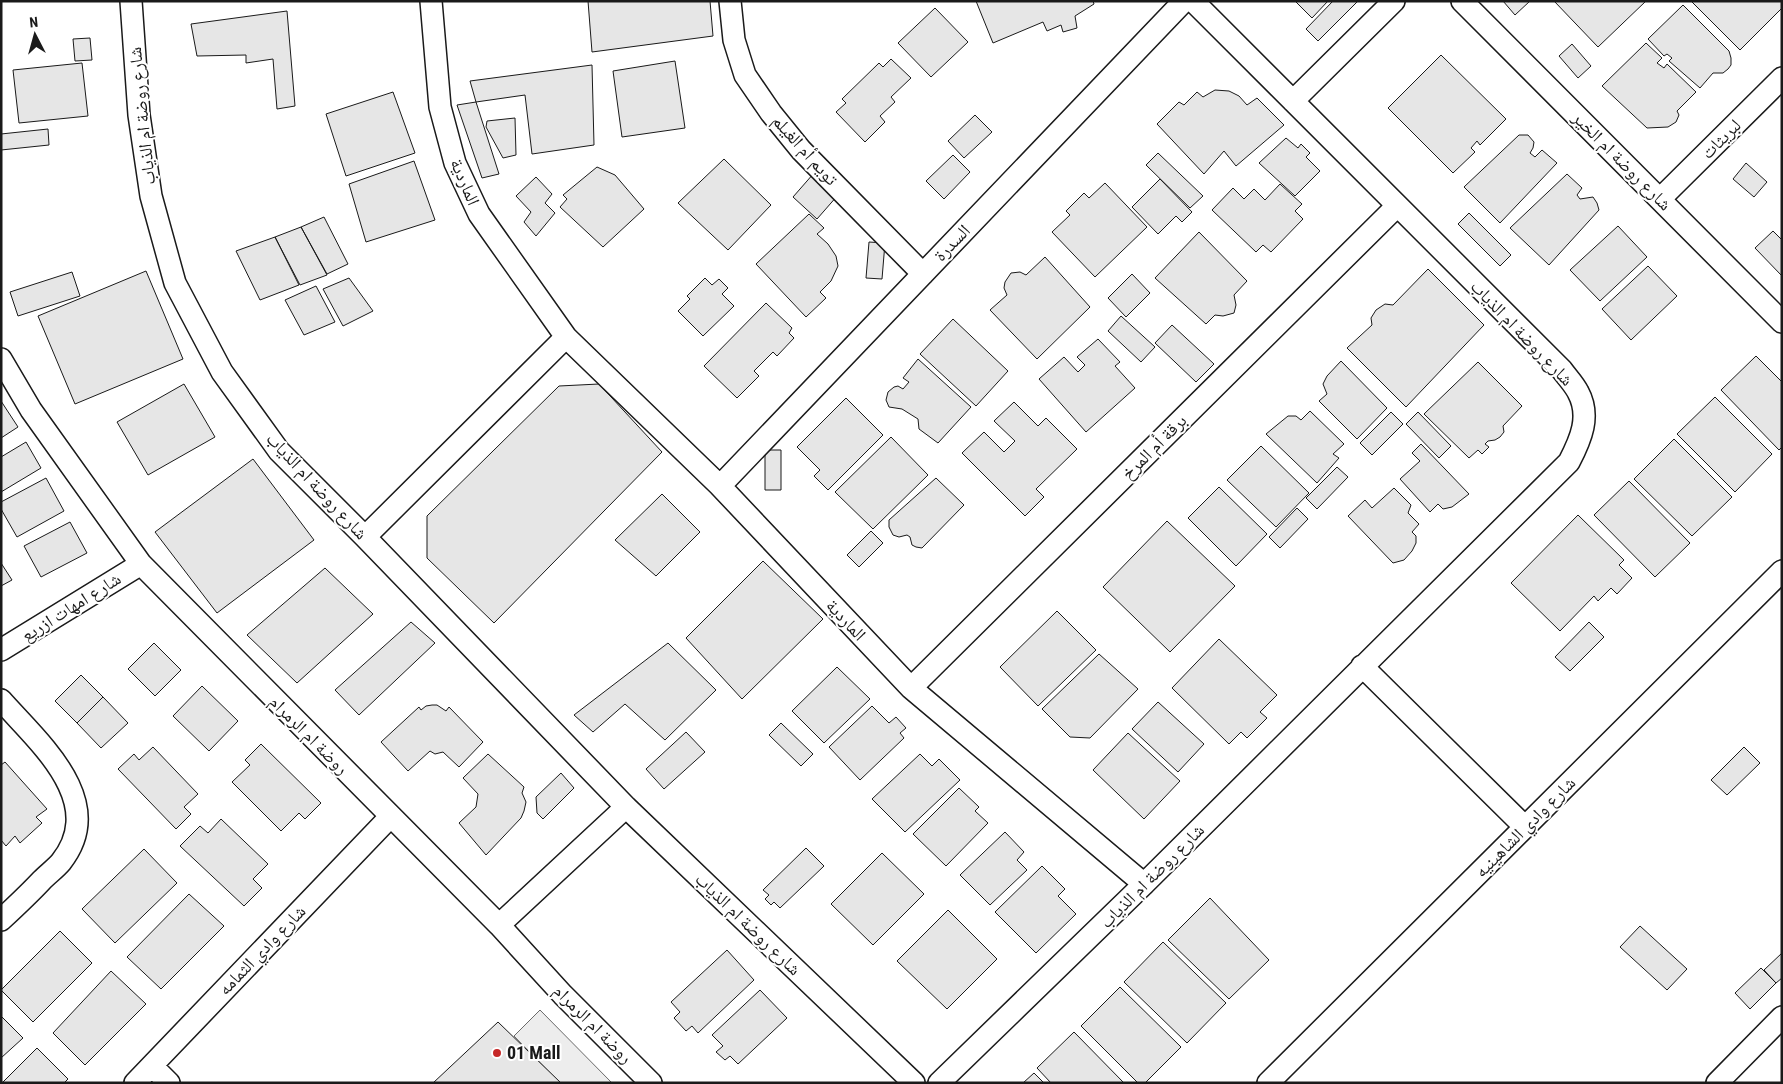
<svg xmlns="http://www.w3.org/2000/svg" width="1783" height="1084" font-family="'Roboto Condensed','Noto Naskh Arabic',sans-serif">
	<style>
		.parking { fill: #ededed; stroke: #6a6a6a }
		.building { fill: #e6e6e6; stroke: #1a1a1a }
		.lines { fill: none; stroke-linecap: round; stroke-linejoin: round }
		.minor-casing { stroke: #1a1a1a; stroke-width: 24 }
		.minor { stroke: #fff; stroke-width: 21 }
		.poi-dot { fill: #c62828; stroke: #fff; stroke-width: 2 }
		.labels { text-anchor: middle; stroke-width: 4; stroke-linejoin: round; paint-order: stroke }
		.street-label { font-size: 18px; fill: #1a1a1a; stroke: #fff }
		.poi-label { font-size: 18px; font-weight: bold; fill: #1a1a1a; stroke: #fff; text-anchor: start }
	</style>
	<rect width="100%" height="100%" fill="#fff"/>
	<path class="parking" d="M540 1010 612 1083H560L514 1036Z"/>
	<path class="building" d="M588 1H710L713 36 592 52Z
		M976 1H1093L1094 4 1075 16 1077 28 1063 32 1061 25 1047 31 1043 22 993 43Z
		M1295 1H1328L1312 18Z
		M1333 1H1358L1318 41 1306 29Z
		M1503 1H1530L1515 15Z
		M1554 1H1646L1598 47Z
		M1691 1H1780L1782 3V8L1740 50Z
		M1683 5 1729 51 1731 58V65L1728 69 1723 73H1713L1700 88 1669 61 1672 58 1667 54 1664 56 1648 39Z
		M935 8 968 42 931 77 898 43Z
		M287 11 295 106 277 109 273 59 246 63V55L197 56 191 24Z
		M90 38 92 60 75 61 73 39Z
		M1646 43 1662 58 1657 63 1664 68 1667 64 1696 92 1677 111 1679 115 1676 122 1668 127 1647 128 1602 86Z
		M1572 44 1591 66 1578 78 1559 56Z
		M1441 55 1506 119 1480 145 1477 141 1471 148 1475 152 1453 173 1388 108Z
		M891 59 911 78 891 97 895 102 880 116 885 122 865 142 836 112 846 103 842 99 879 63 883 67Z
		M675 61 685 128 622 137 613 71Z
		M82 63 88 116 19 123 13 70Z
		M592 65 594 145 532 154 525 95 476 102 470 81Z
		M1215 90 1229 91 1239 96 1247 105 1257 98 1284 125 1236 166 1224 151 1204 174 1157 124 1179 102 1184 105 1197 92 1203 97Z
		M393 92 415 153 346 176 326 114Z
		M476 102 499 174 482 178 457 105Z
		M975 115 992 132 964 158 948 141Z
		M515 118 516 155 503 158 486 127 487 121Z
		M48 129 49 145 1 150V134Z
		M1519 135H1528L1534 142 1533 148 1530 153 1535 157 1542 150 1557 163 1500 223 1464 187Z
		M1286 138 1298 148 1301 144 1310 153 1306 157 1320 171 1295 196 1259 163Z
		M1158 153 1203 196 1190 208 1146 165Z
		M953 155 970 172 944 199 926 181Z
		M724 159 771 205 728 250 678 203Z
		M414 161 435 220 366 242 349 184Z
		M1746 163 1767 182 1754 197 1733 179Z
		M597 167 615 175 644 209 603 247 560 207 567 199 563 195Z
		M814 173 838 195 817 219 793 197Z
		M1567 174 1582 188 1577 195 1580 199 1593 197 1597 203 1599 210 1549 265 1510 228Z
		M536 177 552 194 545 203 555 213 536 236 524 222 531 212 516 196Z
		M1160 179 1192 212 1182 222 1176 216 1158 234 1132 207Z
		M1105 183 1147 227 1095 277 1052 232 1070 215 1066 211 1084 193 1089 198Z
		M1280 184 1302 204 1295 211 1303 219 1271 252 1263 245 1256 252 1212 210 1233 188 1244 199 1254 189 1265 200Z
		M1469 213 1511 255 1500 266 1458 224Z
		M809 214 824 228 817 234 828 244 836 256 838 266 831 281 820 292 826 298 806 317 756 264Z
		M324 217 348 264 327 274 301 227Z
		M1618 226 1647 257 1600 301 1570 270Z
		M301 227 327 275 300 285 275 237Z
		M1773 231 1782 240V276L1755 248Z
		M1199 232 1247 281 1234 295 1236 305 1234 313 1223 316 1215 315 1206 324 1155 278Z
		M275 237 299 285 260 300 236 251Z
		M869 242 885 243 882 279 866 278Z
		M1045 257 1090 307 1037 359 990 310 1007 295 1004 288 1005 282 1011 273 1020 272 1026 275Z
		M1648 266 1677 296 1631 340 1602 309Z
		M1428 269 1484 325 1406 407 1347 348 1372 325 1371 318 1376 310 1385 304 1393 305Z
		M146 271 183 359 75 404 38 316Z
		M72 272 80 296 18 316 10 292Z
		M1132 274 1150 293 1126 317 1108 298Z
		M349 278 373 311 343 326 323 289Z
		M705 278 712 285 719 279 728 288 722 294 734 306 703 336 678 311 690 299 687 296Z
		M316 286 335 322 304 335 285 300Z
		M766 303 792 328 789 333 794 338 777 356 773 352 754 371 759 376 737 398 704 366Z
		M1121 316 1155 347 1141 362 1108 331Z
		M953 319 1008 371 976 406 920 354Z
		M1172 325 1214 364 1196 382 1155 343Z
		M1098 339 1120 362 1115 366 1135 388 1086 432 1039 379 1064 357 1078 372 1085 365 1077 357Z
		M1756 356 1782 382V447L1779 450 1721 390Z
		M918 359 971 407 938 443 919 429 918 419 902 409 889 407 886 400 888 392 894 387 898 386 903 389 909 382 903 378Z
		M1341 361 1387 408 1357 439 1319 401 1327 394 1323 384 1327 376Z
		M1478 362 1522 406 1503 426 1504 432 1500 437 1495 440 1488 441 1485 444 1489 447 1482 454 1478 450 1469 458 1424 414Z
		M184 384 215 437 148 475 117 422Z
		M599 384 662 452 494 623 427 558V516L559 386Z
		M1715 397 1772 454 1735 492 1677 434Z
		M846 398 883 435 828 490 814 476 820 470 797 447Z
		M1 401 18 427 1 438Z
		M1014 402 1038 426 1046 418 1077 449 1036 489 1044 497 1025 516 962 453 984 432 1004 452 1015 441 994 421Z
		M1310 411 1344 444 1333 454 1339 458 1317 483 1266 434 1288 416H1296L1301 420Z
		M1391 412 1403 424 1372 455 1360 443Z
		M1418 412 1451 446 1439 458 1406 424Z
		M891 437 928 475 873 529 835 492Z
		M1674 439 1732 497 1692 536 1634 479Z
		M26 442 41 468 1 492V457Z
		M1421 444 1469 494 1452 507 1443 509 1438 504 1430 512 1400 479 1420 461 1412 453Z
		M1261 446 1309 493 1276 527 1227 480Z
		M765 450H781V490H765Z
		M253 459 314 540 217 613 155 532Z
		M1337 467 1348 477 1317 509 1306 498Z
		M46 478 64 511 17 537 1 509V502Z
		M936 478 964 505 922 548 916 547 912 545 910 537 907 535 899 537 893 535 889 527V520Z
		M1629 481 1690 543 1655 577 1594 515Z
		M1219 487 1267 534 1236 566 1188 518Z
		M1394 488 1411 505 1408 513 1419 524 1412 532 1416 536V543L1412 551 1404 560 1393 563 1348 516 1365 500 1372 508Z
		M662 494 700 532 656 576 615 540Z
		M1297 508 1308 519 1280 548 1269 537Z
		M1578 515 1624 560 1619 565 1632 578 1617 594 1611 588 1598 601 1594 596 1560 631 1511 583Z
		M1167 521 1235 586 1170 652 1103 587Z
		M70 522 87 553 41 577 24 546Z
		M871 531 883 543 859 567 847 555Z
		M763 561 823 619 742 699 686 638Z
		M1 563 12 580 1 586Z
		M325 568 373 614 297 683 247 635Z
		M1057 611 1096 650 1038 706 1000 667Z
		M411 622 435 643 359 715 335 690Z
		M1589 622 1604 637 1570 671 1555 657Z
		M1219 639 1277 695 1260 712 1267 718 1247 738 1241 732 1229 744 1172 688Z
		M154 643 181 670 155 696 128 669Z
		M668 643 716 690 665 740 625 704 593 732 574 715Z
		M1099 654 1138 689 1090 738 1070 737 1042 709Z
		M837 667 870 699 824 743 792 711Z
		M81 675 103 697 77 723 55 701Z
		M202 686 238 721 209 751 173 716Z
		M103 697 128 723 101 748 77 723Z
		M1158 702 1204 744 1178 772 1132 729Z
		M432 705H437L446 711 449 707 483 742 459 767 443 752 435 754 430 751 408 771 381 742 419 707 421 710 426 706Z
		M872 706 889 723 896 717 906 728 900 733 904 738 860 780 829 747Z
		M781 723 813 754 801 766 769 735Z
		M686 732 705 752 664 789 646 769Z
		M1128 733 1180 781 1144 819 1093 770Z
		M261 744 321 803 305 819 299 813 281 831 232 782 250 765 245 760Z
		M153 747 198 794 184 807 191 814 176 829 118 769 134 754 139 760Z
		M1744 747 1760 763 1727 795 1711 780Z
		M488 754 524 787 522 793 526 802 524 811 521 818 486 855 459 823 476 807 478 794 463 778Z
		M920 754 932 766 939 759 960 780 905 832 872 799Z
		M5 762 47 809 36 817 42 823 20 843 15 836 6 846 1 840V765Z
		M561 773 574 788 543 819 537 813 536 797Z
		M959 788 979 807 975 811 988 823 946 866 913 834Z
		M221 819 268 864 253 879 262 888 244 906 180 846 200 826 208 833Z
		M1005 832 1024 852 1017 860 1027 870 990 905 960 875Z
		M806 848 824 866 780 908 774 902 771 905 765 899 769 895 763 890Z
		M144 849 177 883 115 943 82 909Z
		M882 853 924 894 873 945 831 904Z
		M1042 866 1065 889 1058 896 1076 914 1036 953 995 912Z
		M189 894 224 926 161 989 127 957Z
		M1210 898 1269 960 1229 999 1168 940Z
		M948 910 997 959 947 1009 897 961Z
		M1640 926 1687 969 1667 990 1620 947Z
		M60 931 92 963 33 1022 1 990Z
		M1163 942 1226 1003 1187 1043 1124 982Z
		M727 950 754 980 698 1033 692 1026 686 1031 674 1018 680 1012 671 1002Z
		M1782 953V978L1776 983 1764 970Z
		M1761 968 1776 983 1750 1009 1735 993Z
		M111 971 146 1004 85 1065 53 1033Z
		M1120 987 1181 1047 1145 1083H1138L1081 1026Z
		M760 990 787 1018 738 1064 730 1056 725 1060 716 1052 723 1046 712 1035Z
		M1 1016 23 1038 1 1058Z
		M498 1022 561 1083H433Z
		M1074 1032 1124 1083H1051L1037 1068Z
		M37 1048 68 1079 64 1083H2Z
		M1034 1073 1044 1083H1023Z"/>
	<g class="lines">
		<defs>
			<path id="minor" d="M131 1 139 115 151 196 175 283 222 372 279 451 365 537 626 807 914 1083
				M431 1 440 107 455 163 479 214 566 337 720 486 911 688 1144 884
				M730 1 734 40 745 75 771 113 801 150 923 274
				M1462 1 1782 322
				M1293 101 1394 1
				M1660 199 1782 78
				M1 359 31 410 141 564 499 925 563 995 651 1083
				M720 486 1184 1
				M365 537 566 337
				M1 650 141 564
				M1362 666 1525 827
				M911 688 1397 206
				M1 700C38 742 109 801 61 862 56 868 48 874 42 880 29 894 15 907 1 920
				M499 925 626 807
				M152 1066 169 1083
				M135 1083 390 817
				M939 1083 1144 884 1569 462C1581 439 1591 416 1578 392 1574 384 1567 377 1562 370L1193 1
				M1268 1083 1782 571
				M1717 1083 1782 1017"/>
		</defs>
		<use href="#minor" class="minor-casing"/>
		<use href="#minor" class="minor"/>
	</g>
	<circle class="poi-dot" cx="497" cy="1053" r="5"/>
	<g class="labels">
		<g class="street-label">
			<text transform="translate(142 116) rotate(-96)" y="6">شارع روضة ام الذياب</text>
			<text transform="translate(1721 139) rotate(-45)" y="6">لبريثات</text>
			<text transform="translate(805 150) rotate(48)" y="6">تويم أم الغيلم</text>
			<text transform="translate(1622 161) rotate(45)" y="6">شارع روضة ام الخير</text>
			<text transform="translate(465 182) rotate(67)" y="6">الماردية</text>
			<text transform="translate(952 243) rotate(-46)" y="6">السدرة</text>
			<text transform="translate(1522 333) rotate(46)" y="6">شارع روضة ام الذياب</text>
			<text transform="translate(1154 447) rotate(-45)" y="6">برقة أم المرخ</text>
			<text transform="translate(317 486) rotate(47)" y="6">شارع روضة ام الذياب</text>
			<text transform="translate(71 607) rotate(-32)" y="6">شارع امهات ازريع</text>
			<text transform="translate(846 620) rotate(47)" y="6">الماردية</text>
			<text transform="translate(309 735) rotate(45)" y="6">روضة ام الرمرام</text>
			<text transform="translate(1525 827) rotate(-45)" y="6">شارع وادي الشاهينيه</text>
			<text transform="translate(1152 876) rotate(-45)" y="6">شارع روضة ام الذياب</text>
			<text transform="translate(748 924) rotate(44)" y="6">شارع روضة ام الذياب</text>
			<text transform="translate(262 950) rotate(-46)" y="6">شارع وادي الثمامه</text>
			<text transform="translate(593 1024) rotate(45)" y="6">روضة ام الرمرام</text>
		</g>
		<g class="poi-label">
			<text x="507" y="1059">01 Mall</text>
		</g>
	</g>
	<rect width="1783" height="1084" fill="none" stroke="#1a1a1a" stroke-width="5"/>
	<g transform="translate(35 35) rotate(354)" stroke="#ffffff" stroke-width="4" paint-order="stroke">
	<path d="M0-4L9 19L0 12L-9 19Z" fill="#1a1a1a"/>
	<text y="-8" font-size="14" font-weight="bold" text-anchor="middle" fill="#1a1a1a">N</text>
	</g>
</svg>
